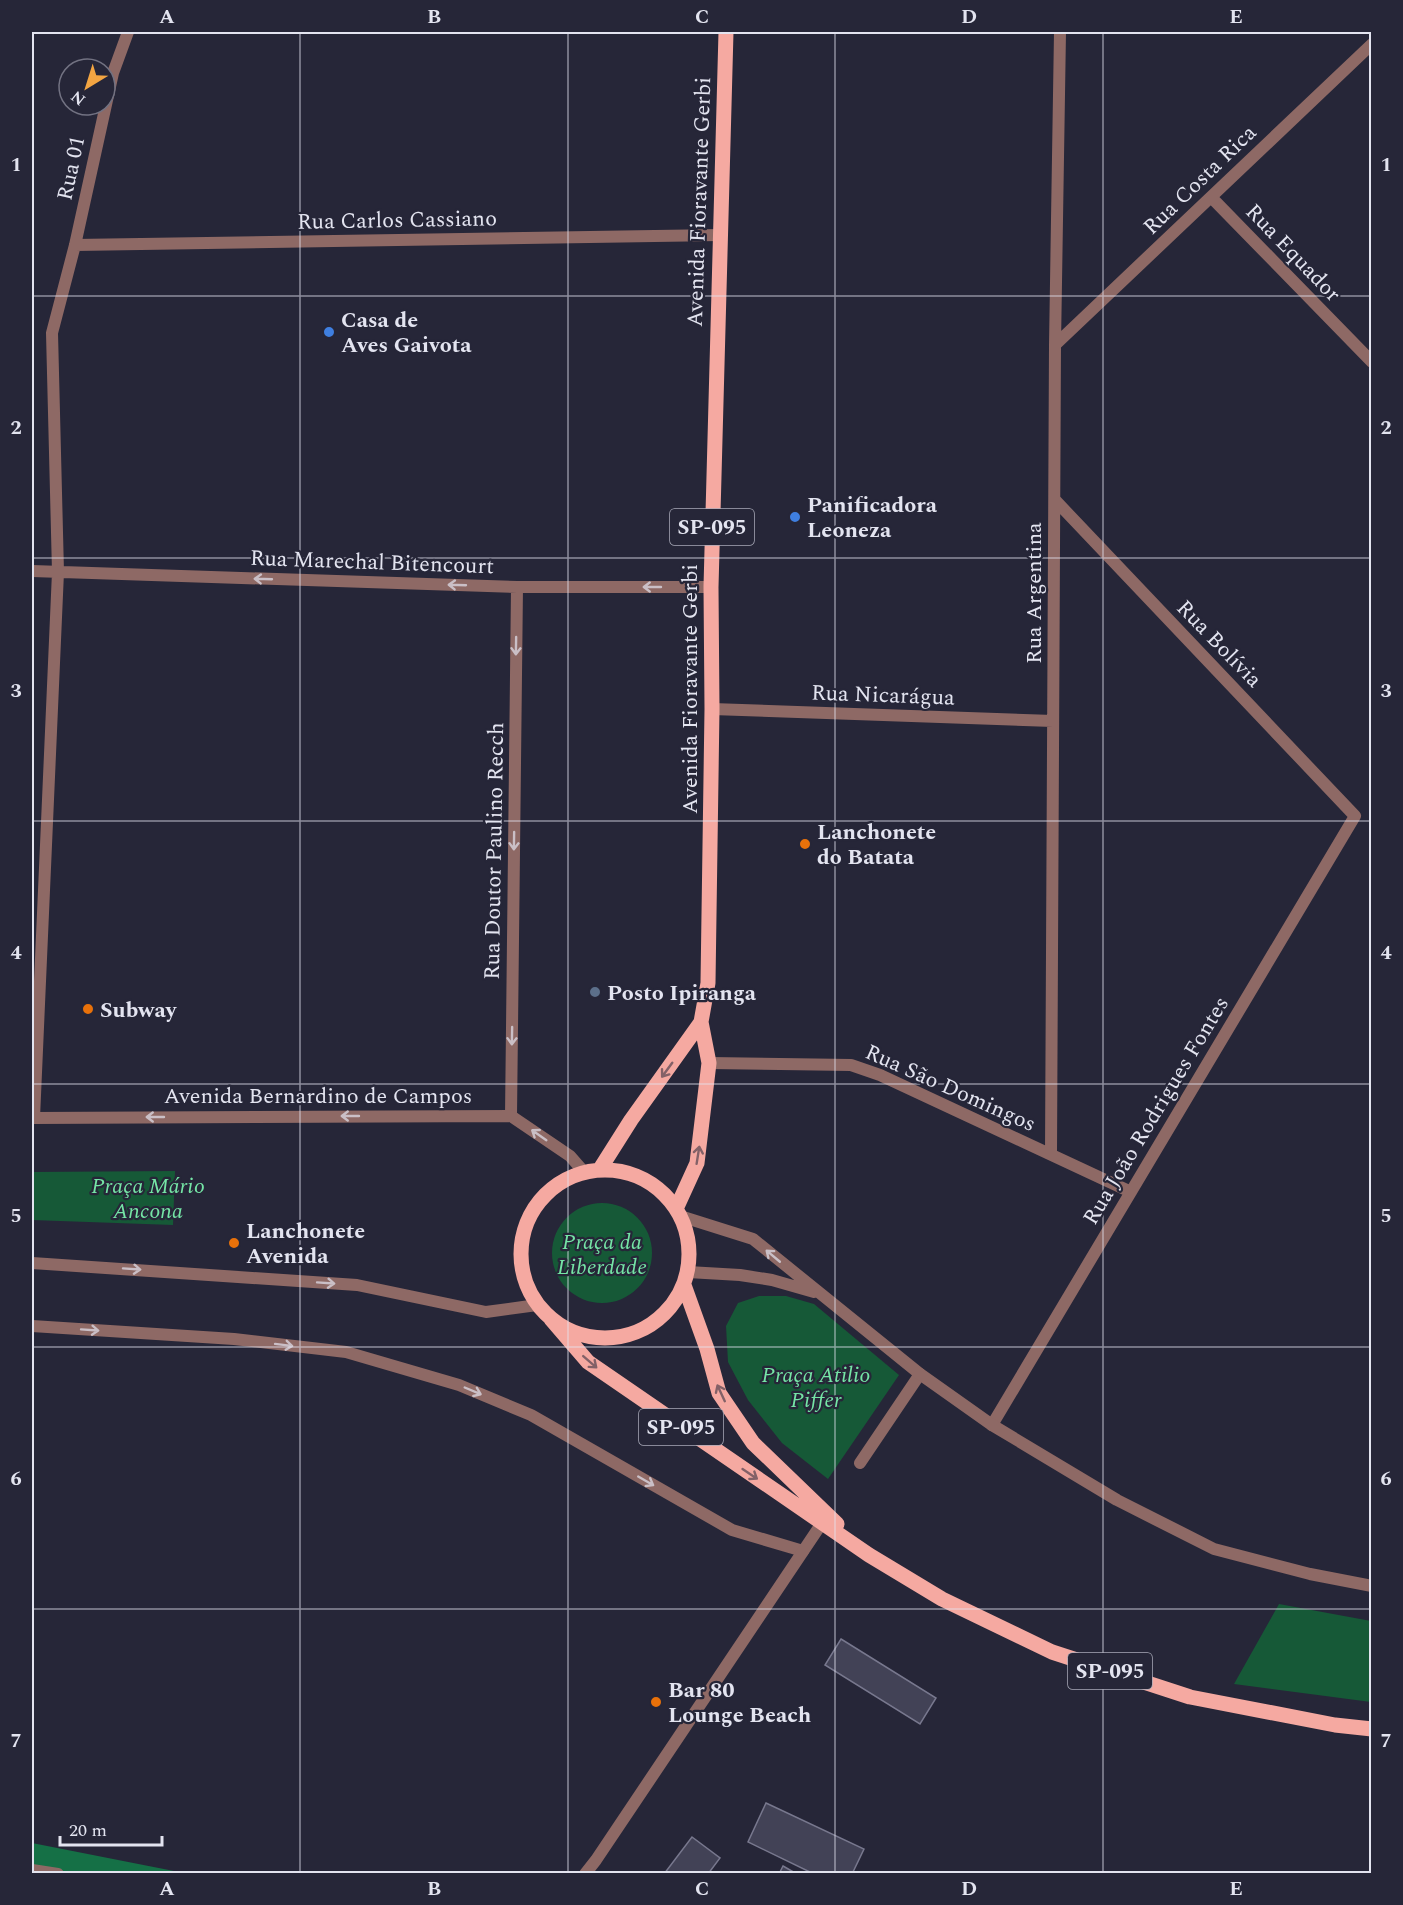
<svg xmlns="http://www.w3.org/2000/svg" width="1403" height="1905" font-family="Spectral,serif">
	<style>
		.green { fill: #165937 }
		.forest { fill: #157046 }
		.building { fill: #424256; stroke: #78788e; stroke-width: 1.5 }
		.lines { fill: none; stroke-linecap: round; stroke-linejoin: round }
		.minor { stroke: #8e6965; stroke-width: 12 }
		.tertiary { stroke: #8e6965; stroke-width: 12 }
		.primary { stroke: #f5a9a1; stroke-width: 15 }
		.oneway { stroke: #cabfc6 }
		.oneway2 { stroke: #836167 }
		.grid { fill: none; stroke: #e3e4f0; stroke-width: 1.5; stroke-opacity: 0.55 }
		.shop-dot { fill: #3f7fe0; stroke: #262638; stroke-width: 2 }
		.food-dot { fill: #e8710a; stroke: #262638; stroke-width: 2 }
		.service-dot { fill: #5c6f8a; stroke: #262638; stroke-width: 2 }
		.labels { text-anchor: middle; stroke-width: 4.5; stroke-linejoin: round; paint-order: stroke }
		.shield { fill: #262638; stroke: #aaabb9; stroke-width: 1.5 }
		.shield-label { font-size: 21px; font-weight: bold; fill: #e3e4f0 }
		.street-label { font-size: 22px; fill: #e3e4f0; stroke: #262638 }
		.poi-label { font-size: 22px; font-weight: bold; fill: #e3e4f0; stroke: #262638; text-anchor: start }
		.park-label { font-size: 22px; font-style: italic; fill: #75e5a6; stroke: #262638 }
		.neatline { fill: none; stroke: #e3e4f0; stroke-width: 2 }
		.grid-label { font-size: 20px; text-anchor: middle; font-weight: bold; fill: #e3e4f0 }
	</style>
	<rect width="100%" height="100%" fill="#262638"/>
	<path class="green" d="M175 1171 173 1225 32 1220V1172Z
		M552 1253a50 50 0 1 1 100 0a50 50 0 1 1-100 0Z
		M759 1296H786L814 1304 899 1375 828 1479 782 1443 748 1400 728 1362 726 1326 738 1303Z
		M1279 1604 1371 1621V1702L1234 1684Z"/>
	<path class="forest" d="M32 1843 184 1873H32Z"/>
	<path class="building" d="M841 1639 936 1698 920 1724 825 1665Z
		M766 1803 864 1849 852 1874H814L748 1842Z
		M692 1837 720 1858 708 1874H664Z
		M783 1866 797 1874H779Z"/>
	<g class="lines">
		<path class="minor" d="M1211 197 1372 362
			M75 245 720 235
			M1055 345 1372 44
			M32 571 517 587H711
			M712 709 1053 721
			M709 1063 851 1065 880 1075 1131 1192
			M511 1116 517 587
			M34 1118 58 572 52 333 75 245 113 73 128 32
			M1051 1154 1055 345 1060 32
			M32 1326 234 1339 346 1352 459 1385 531 1415 732 1530 803 1551
			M992 1425 1355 816 1055 500
			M860 1463 920 1374"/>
		<path class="tertiary" d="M32 1118 511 1116 570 1156 584 1172
			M680 1216 753 1239 920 1374 992 1425 1117 1500 1214 1549 1310 1574 1372 1586
			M32 1263 357 1285 486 1312 537 1305
			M688 1272 740 1275 772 1280 814 1292
			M32 1870 58 1874
			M585 1874 596 1860 826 1517"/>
		<path class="primary" d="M600 1169 631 1120 701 1022
			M521 1254a84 84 0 1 1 168 0a84 84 0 1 1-168 0Z
			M676 1209 697 1163 709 1063 701 1022 708 983 712 709 711 587 726 32
			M684 1285 707 1349 719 1393 753 1443 837 1524
			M551 1319 588 1362 869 1555 942 1599 1052 1652 1190 1697 1335 1725 1372 1729"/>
	</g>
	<defs><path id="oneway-shaft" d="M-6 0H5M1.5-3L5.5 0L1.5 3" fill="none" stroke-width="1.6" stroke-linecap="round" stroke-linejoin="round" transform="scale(1.5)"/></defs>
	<g class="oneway">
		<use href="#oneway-shaft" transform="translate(263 579) rotate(-178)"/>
		<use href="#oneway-shaft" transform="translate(457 585) rotate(-178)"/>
		<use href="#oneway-shaft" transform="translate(652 587) rotate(-180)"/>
		<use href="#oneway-shaft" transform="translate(516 646) rotate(91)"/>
		<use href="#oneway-shaft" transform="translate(514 841) rotate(91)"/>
		<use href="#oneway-shaft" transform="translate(512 1036) rotate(91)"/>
		<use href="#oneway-shaft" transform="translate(350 1116) rotate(180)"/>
		<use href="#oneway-shaft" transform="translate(155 1117) rotate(180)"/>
		<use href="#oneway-shaft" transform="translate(539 1135) rotate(-145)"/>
		<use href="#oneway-shaft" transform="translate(773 1256) rotate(-140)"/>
		<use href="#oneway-shaft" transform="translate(132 1269) rotate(4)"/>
		<use href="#oneway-shaft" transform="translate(326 1283) rotate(4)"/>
		<use href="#oneway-shaft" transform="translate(90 1330) rotate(4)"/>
		<use href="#oneway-shaft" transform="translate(284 1345) rotate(7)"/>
		<use href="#oneway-shaft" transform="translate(473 1391) rotate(23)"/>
		<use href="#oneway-shaft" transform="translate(646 1481) rotate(30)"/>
	</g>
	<g class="oneway2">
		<use href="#oneway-shaft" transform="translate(667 1070) rotate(126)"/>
		<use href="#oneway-shaft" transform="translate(698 1155) rotate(-81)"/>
		<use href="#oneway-shaft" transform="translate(590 1362) rotate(41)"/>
		<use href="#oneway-shaft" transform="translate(721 1393) rotate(-115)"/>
		<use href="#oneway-shaft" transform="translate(750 1474) rotate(34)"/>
	</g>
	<path class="grid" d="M300 32V1874M568 32V1874M835 32V1874M1103 32V1874M32 296H1372M32 558H1372M32 821H1372M32 1084H1372M32 1347H1372M32 1609H1372"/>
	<g class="shop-dot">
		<circle cx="329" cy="332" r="6"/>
		<circle cx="795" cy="517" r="6"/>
	</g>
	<g class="food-dot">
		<circle cx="805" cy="844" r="6"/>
		<circle cx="88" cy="1009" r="6"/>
		<circle cx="234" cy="1243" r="6"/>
		<circle cx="656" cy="1702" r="6"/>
	</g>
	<circle class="service-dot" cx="595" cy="992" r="6"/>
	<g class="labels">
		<g class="shield">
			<rect x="670" y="509" width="84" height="36" rx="4.5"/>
			<rect x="639" y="1409" width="84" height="36" rx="4.5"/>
			<rect x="1068" y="1653" width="84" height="36" rx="4.5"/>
		</g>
		<g class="shield-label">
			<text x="712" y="534">SP-095</text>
			<text x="681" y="1434">SP-095</text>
			<text x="1110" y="1678">SP-095</text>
		</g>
		<g class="street-label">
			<text transform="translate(70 168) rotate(-78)" y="8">Rua 01</text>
			<text transform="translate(1199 179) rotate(-44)" y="8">Rua Costa Rica</text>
			<text transform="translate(698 202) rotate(-88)" y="8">Avenida Fioravante Gerbi</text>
			<text transform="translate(397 219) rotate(-1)" y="8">Rua Carlos Cassiano</text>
			<text transform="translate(1294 252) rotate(46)" y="8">Rua Equador</text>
			<text transform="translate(372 561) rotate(2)" y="8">Rua Marechal Bitencourt</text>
			<text transform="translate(1033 593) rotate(-90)" y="8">Rua Argentina</text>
			<text transform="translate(1220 643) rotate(46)" y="8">Rua Bolívia</text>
			<text transform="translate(689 689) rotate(-90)" y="8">Avenida Fioravante Gerbi</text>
			<text transform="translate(883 694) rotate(2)" y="8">Rua Nicarágua</text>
			<text transform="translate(493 851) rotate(-89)" y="8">Rua Doutor Paulino Recch</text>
			<text transform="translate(951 1087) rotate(24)" y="8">Rua São Domingos</text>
			<text x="318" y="1103">Avenida Bernardino de Campos</text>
			<text transform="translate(1155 1110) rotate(-59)" y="8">Rua João Rodrigues Fontes</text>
		</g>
		<g class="poi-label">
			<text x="341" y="327">Casa de<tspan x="341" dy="25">Aves Gaivota</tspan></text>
			<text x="807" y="512">Panificadora<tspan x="807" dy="25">Leoneza</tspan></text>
			<text x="817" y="839">Lanchonete<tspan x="817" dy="25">do Batata</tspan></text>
			<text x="607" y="1000">Posto Ipiranga</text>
			<text x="100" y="1017">Subway</text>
			<text x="246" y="1238">Lanchonete<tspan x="246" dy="25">Avenida</tspan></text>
			<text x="668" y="1697">Bar 80<tspan x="668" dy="25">Lounge Beach</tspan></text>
		</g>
		<g class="park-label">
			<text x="148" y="1193">Praça Mário<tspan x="148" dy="25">Ancona</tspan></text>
			<text x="602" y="1249">Praça da<tspan x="602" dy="25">Liberdade</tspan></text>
			<text x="816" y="1382">Praça Atilio<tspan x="816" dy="25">Piffer</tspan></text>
		</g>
	</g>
	<rect width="1403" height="1905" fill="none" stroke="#262638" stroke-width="66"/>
	<g transform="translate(87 87) rotate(218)"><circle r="28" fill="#262638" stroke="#727282" stroke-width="1.5"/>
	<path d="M0-4.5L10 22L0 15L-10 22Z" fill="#f3a542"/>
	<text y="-9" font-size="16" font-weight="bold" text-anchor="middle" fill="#e3e4f0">N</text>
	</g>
	<path d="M60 1836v9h102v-9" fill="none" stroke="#e3e4f0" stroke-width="3"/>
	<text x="69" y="1836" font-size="18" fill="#e3e4f0" stroke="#262638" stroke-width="4.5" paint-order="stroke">20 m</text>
	<rect x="33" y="33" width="1337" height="1839" class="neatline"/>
	<g class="grid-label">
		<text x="167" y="23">A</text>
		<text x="434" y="23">B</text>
		<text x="702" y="23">C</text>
		<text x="969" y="23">D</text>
		<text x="1236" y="23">E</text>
		<text x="16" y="171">1</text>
		<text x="1386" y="171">1</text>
		<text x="16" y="434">2</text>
		<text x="1386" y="434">2</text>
		<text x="16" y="697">3</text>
		<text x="1386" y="697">3</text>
		<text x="16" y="959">4</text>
		<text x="1386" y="959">4</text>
		<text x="16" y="1222">5</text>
		<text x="1386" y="1222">5</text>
		<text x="16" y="1485">6</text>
		<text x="1386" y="1485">6</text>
		<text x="16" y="1747">7</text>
		<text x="1386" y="1747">7</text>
		<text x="167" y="1895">A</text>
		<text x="434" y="1895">B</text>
		<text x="702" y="1895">C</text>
		<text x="969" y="1895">D</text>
		<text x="1236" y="1895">E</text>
	</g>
</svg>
